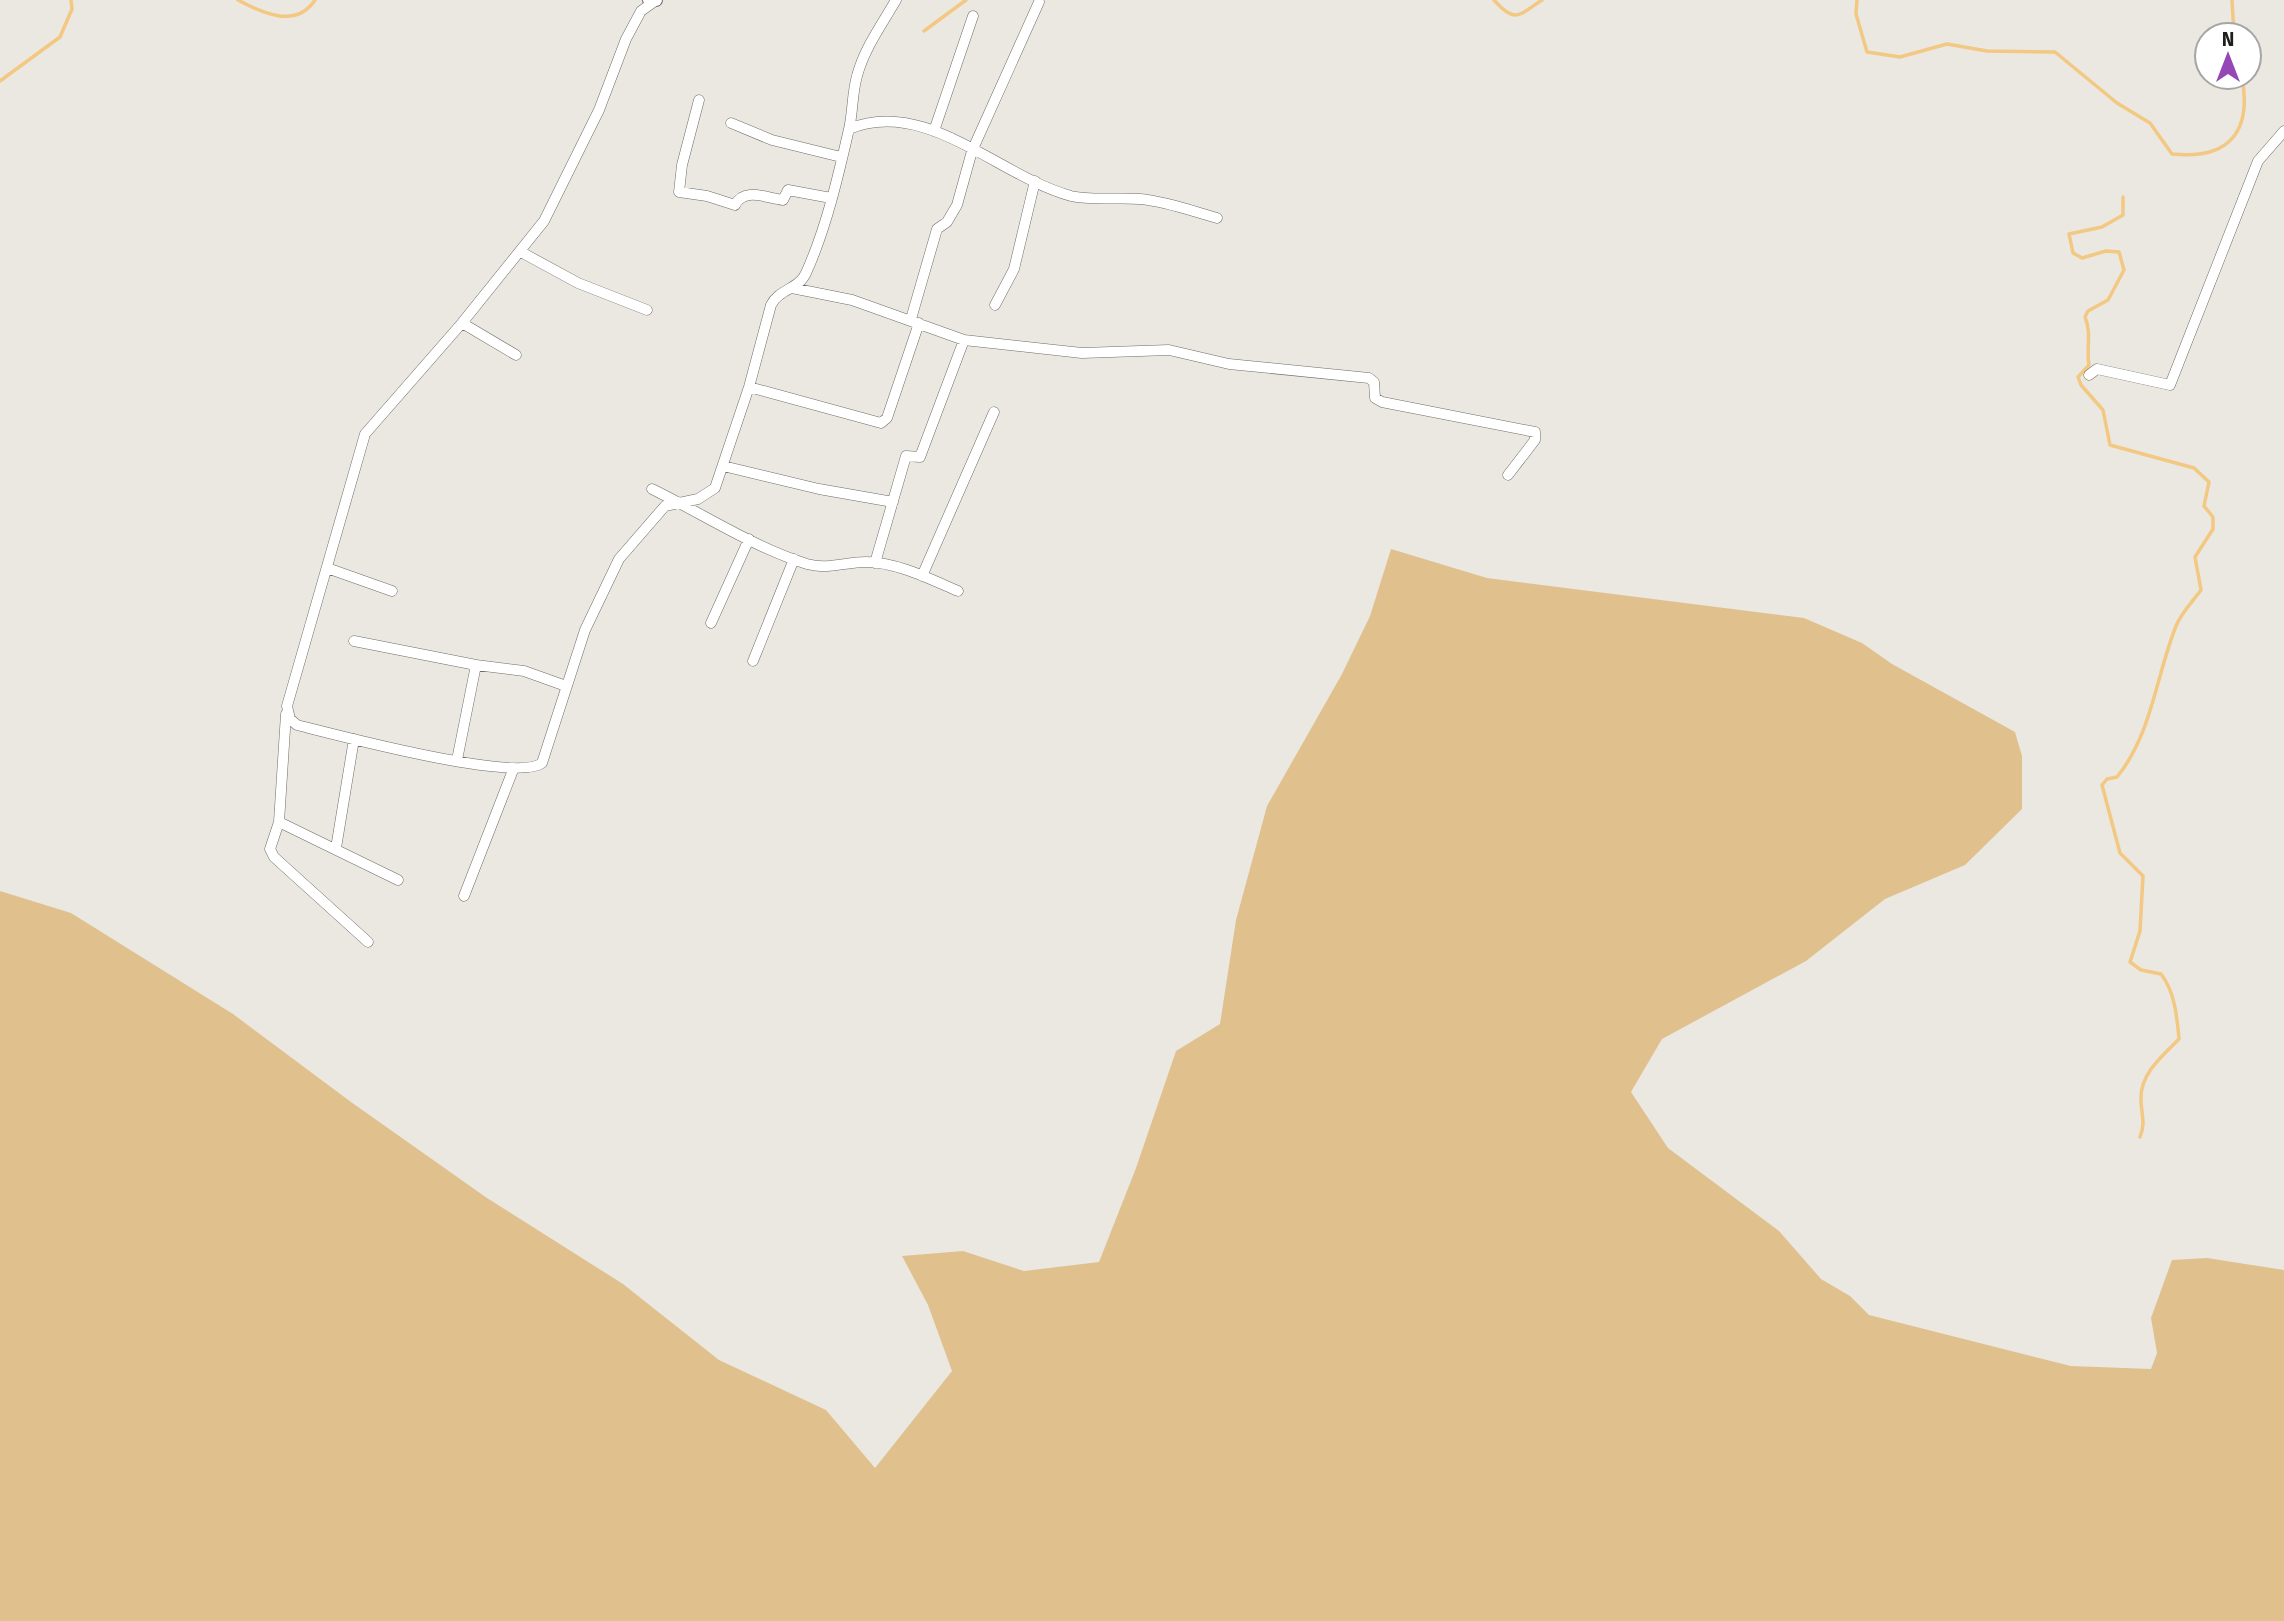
<svg xmlns="http://www.w3.org/2000/svg" width="2284" height="1621" font-family="'Fira Sans',sans-serif">
	<style>
		.green { fill: #e0c18e }
		.lines { fill: none; stroke-linecap: round; stroke-linejoin: round }
		.stream { stroke: #f2c882; stroke-width: 3.5 }
		.minor-casing { stroke: #6f6c67; stroke-width: 11 }
		.tertiary-casing { stroke: #6f6c67; stroke-width: 14 }
		.minor { stroke: #fff; stroke-width: 10 }
		.tertiary { stroke: #fff; stroke-width: 12 }
	</style>
	<rect width="100%" height="100%" fill="#ebe8e2"/>
	<path class="green" d="M1391 549 1487 578 1804 618 1862 643 1892 664 2015 732 2022 756V809L1965 865 1885 899 1806 961 1662 1039 1631 1092 1668 1148 1779 1231 1821 1279 1850 1296 1869 1315 2071 1366 2151 1369 2157 1353 2151 1318 2172 1260 2207 1258 2284 1270V1621H0V891L71 913 233 1014 351 1102 487 1198 623 1284 719 1360 826 1410 875 1468 952 1371 928 1305 902 1256 963 1251 1024 1271 1099 1262 1136 1168 1176 1051 1220 1024 1236 920 1267 806 1342 674 1370 616Z"/>
	<g class="lines">
		<path class="stream" d="M238 0C262 13 296 29 315 0
			M1494 0C1516 25 1520 14 1542 0
			M1857 0 1856 14 1867 52 1900 57 1947 44 1987 51 2055 52 2117 103 2150 123 2172 154C2229 160 2252 132 2242 77
			M2232 0 2234 35
			M924 31 966 0
			M0 81 60 37 72 9 71 0
			M2123 197V215L2102 227 2069 234 2073 253 2082 258 2106 251 2119 252 2124 270 2108 300 2088 311 2085 317C2092 334 2086 348 2089 365L2078 377 2081 385 2103 410 2110 445 2194 468 2209 482 2204 506 2213 517V529L2195 557 2201 590C2193 601 2181 613 2176 626 2156 676 2152 734 2117 777L2107 779 2102 785 2120 853 2143 876 2140 931 2130 962 2141 970 2161 974C2175 992 2177 1017 2179 1039 2163 1055 2140 1074 2141 1099 2141 1113 2146 1123 2140 1137"/>
		<defs>
			<path id="minor" d="M655 1 641 11 626 39 599 110 544 221 462 323 365 434 287 706 290 719 297 725C337 735 516 783 542 763L585 630 619 559 665 506 698 499 715 488 749 387 771 305C779 289 799 289 806 273 826 229 838 177 849 129 853 112 852 93 857 76 864 49 882 24 896 0
				M699 100 682 165 679 192 707 196 735 205C744 187 766 198 783 200L788 190 831 198
				M731 123 772 140 841 157
				M849 129C926 97 998 176 1071 196 1092 201 1118 197 1140 199 1165 201 1192 211 1217 218
				M934 131 973 16
				M521 252 578 283 647 310
				M792 288 852 300 964 340 1082 353 1169 350 1229 364 1369 378 1374 382 1375 398 1382 402 1535 432V440L1508 475
				M995 305 1014 269 1035 181
				M911 319 937 229 947 222 957 205 972 151 1039 2
				M462 323 516 355
				M2089 375 2097 369 2170 385 2258 161 2284 131
				M749 387 881 423 887 418 919 323
				M723 466 819 489 893 502
				M652 489C703 514 753 547 807 564 828 570 845 562 866 562 896 562 930 579 958 591
				M875 563 906 456 920 457 964 340
				M327 568 392 591
				M922 576 994 412
				M711 623 749 539
				M354 641 476 665 457 760
				M753 661 794 559
				M476 665 524 671 566 686
				M286 714 279 822 398 880
				M279 822 270 849 274 857 368 942
				M336 848 354 739
				M464 896 513 770"/>
			<path id="tertiary" d="M649 0H656"/>
		</defs>
		<use href="#minor" class="minor-casing"/>
		<use href="#tertiary" class="tertiary-casing"/>
		<use href="#minor" class="minor"/>
		<use href="#tertiary" class="tertiary"/>
	</g>
	<g transform="translate(2228 56)"><circle r="33" fill="#ffffff" stroke="#a5a5a4" stroke-width="2"/>
	<path d="M0-5L12 26L0 18L-12 26Z" fill="#9647b7"/>
	<text y="-10" font-size="19" font-weight="bold" text-anchor="middle" fill="#1f1e1c">N</text>
	</g>
</svg>
